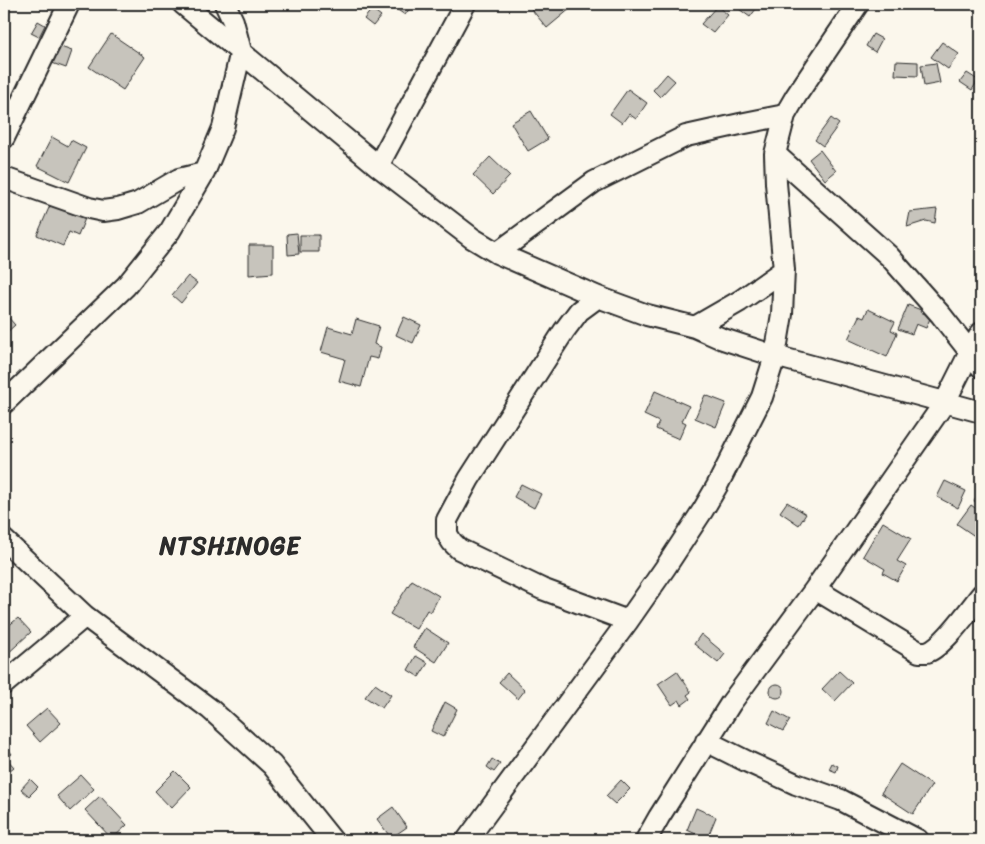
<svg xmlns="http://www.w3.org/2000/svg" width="985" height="844" font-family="Sriracha,sans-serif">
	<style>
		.building { fill: #c7c4bc; stroke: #2b2b2b }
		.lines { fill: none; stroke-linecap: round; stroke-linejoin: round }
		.minor-casing { stroke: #2b2b2b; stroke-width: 24 }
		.minor { stroke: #fbf7ec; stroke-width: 20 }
		.labels { text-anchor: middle; stroke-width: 5; stroke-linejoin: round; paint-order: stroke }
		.district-label { font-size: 24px; font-weight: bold; letter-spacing: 1px; fill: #2b2b2b; stroke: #fbf7ec }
	</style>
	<rect width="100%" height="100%" fill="#fbf7ec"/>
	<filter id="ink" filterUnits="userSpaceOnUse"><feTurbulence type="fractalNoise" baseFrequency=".02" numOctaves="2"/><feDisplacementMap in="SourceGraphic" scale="10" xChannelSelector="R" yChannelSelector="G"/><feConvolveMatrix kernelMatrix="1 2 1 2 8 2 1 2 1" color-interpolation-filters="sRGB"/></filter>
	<g filter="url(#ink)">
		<path class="building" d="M389 4H413L405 15Z
			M527 4H568L571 8 547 28Z
			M732 4H757L759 5 750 17Z
			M717 6 728 15 713 33 701 24Z
			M372 9 381 16 373 26 364 19Z
			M38 21 45 25 39 37 31 33Z
			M111 34 145 57 123 90 89 67Z
			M873 34 882 39 875 52 866 46Z
			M942 42 959 54 948 69 931 57Z
			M58 46 72 51 66 68 52 63Z
			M896 61 918 62V76L895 75Z
			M936 63 940 83 924 86 921 65Z
			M967 73 978 80 972 90 960 82Z
			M667 74 675 81 660 97 653 90Z
			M628 89 647 103 636 119 629 114 622 123 610 114Z
			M531 111 548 139 528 151 511 123Z
			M831 118 839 124 823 146 815 140Z
			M52 137 68 146 71 140 86 148 69 182 37 166Z
			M820 150 836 171 825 180 809 159Z
			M490 157 510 176 493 194 473 175Z
			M52 201 86 216 78 236 69 232 63 246 37 235Z
			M937 209 935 223 926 221 907 227 910 212Z
			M297 233 299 254 288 255 287 234Z
			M300 235H319V252H300Z
			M249 245H273V273L249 275Z
			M188 276 197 283 181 303 172 295Z
			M908 305 921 310 920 312 931 316 926 328 916 324 912 334 898 329Z
			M868 309 895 322 891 330 897 333 887 357 848 339 859 316 864 318Z
			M7 316 15 325 6 333 4 331V320Z
			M404 317 421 325 413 343 396 335Z
			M356 319 379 326 374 344 381 347 378 359 369 357 361 387 339 381 345 359 321 352 328 327 352 334Z
			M655 391 689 406 682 421 686 423 679 439 656 429 659 422 644 415Z
			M705 395 726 403 716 427 695 418Z
			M945 481 966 491 958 508 937 497Z
			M521 484 541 494 534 508 514 497Z
			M981 491V505L974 501Z
			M787 502 806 514 799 525 780 512Z
			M971 505 981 512V537L979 539 957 524Z
			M883 522 911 539 897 561 906 566 897 581 883 573 885 569 863 556Z
			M412 580 439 596 431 612 427 610 416 629 390 614Z
			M18 618 31 632 4 657V623L7 627Z
			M425 628 448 643 436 662 413 647Z
			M701 634 725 654 718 663 694 644Z
			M416 656 428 663 419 677 408 670Z
			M677 671 691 692 687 695 690 699 682 705 679 700 672 705 658 684Z
			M839 671 852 683 835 701 822 689Z
			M507 673 525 690 518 699 499 682Z
			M770 691a7 7 0 1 1 14 0a7 7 0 1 1-14 0Z
			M375 684 391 695 382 708 365 697Z
			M445 702 457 709 443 737 431 731Z
			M47 708 61 723 40 742 26 726Z
			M774 711 790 720 783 731 768 723Z
			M4 744 12 754 6 758 14 767 4 775Z
			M492 759 500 764 494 772 487 767Z
			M832 763 838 766 836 772 829 769Z
			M900 764 932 785 913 814 881 793Z
			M175 771 191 787 171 808 155 791Z
			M81 775 94 789 70 811 57 796Z
			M30 779 38 787 29 796 21 789Z
			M621 780 630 789 615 804 606 796Z
			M100 796 127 825 112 839 85 810Z
			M393 807 407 827 391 838 377 819Z
			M696 808 716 817 707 839 687 830Z"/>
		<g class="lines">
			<defs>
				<path id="minor" d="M183 4 378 166 472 238 497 253 598 297 647 315 695 327 720 338 775 356 981 412
					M4 138 69 4
					M378 166 465 4
					M4 178 89 208 103 211 118 209 138 203 179 179 204 173
					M497 253 594 182 686 136 740 124 785 115
					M598 297 579 311 564 331 469 479 447 520V534L452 542 459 549 542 589 628 621
					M695 327 740 301 784 270
					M981 333 970 352 981 367
					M4 403 126 286 170 231 204 173 223 128 241 51 233 21 225 4
					M4 540 85 616 210 709 272 765 332 840
					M815 589 919 652C922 652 925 652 927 652 942 648 971 608 981 595
					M4 684 85 616
					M706 741 748 762 796 784 841 800 918 840
					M467 840 628 621 665 568 703 510 717 486 762 397 775 356 782 314 784 270 776 183 775 154 785 115 796 96 858 4
					M646 840 659 817 731 703 815 589 945 402 970 352 941 315 889 256 775 154"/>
			</defs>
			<use href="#minor" class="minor-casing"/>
			<use href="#minor" class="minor"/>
		</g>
	</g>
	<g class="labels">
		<g class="district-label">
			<text x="230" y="554">NTSHINOGE</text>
		</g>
	</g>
	<rect width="985" height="844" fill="none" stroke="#fbf7ec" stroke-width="20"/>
	<rect x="10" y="10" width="965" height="824" fill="none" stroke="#2b2b2b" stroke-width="2" filter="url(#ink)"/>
</svg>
